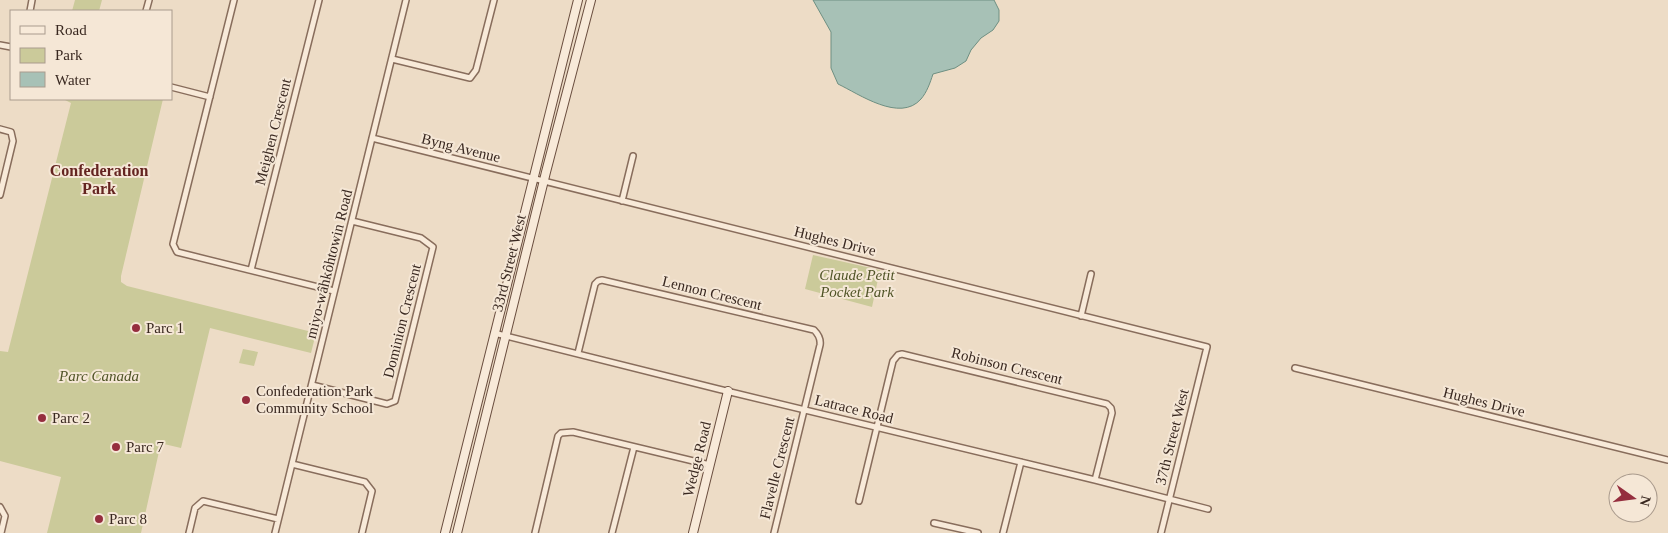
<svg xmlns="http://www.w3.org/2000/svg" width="1668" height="533" font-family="Georgia,serif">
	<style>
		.green { fill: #cbca9a }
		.water { fill: #a7c1b6; stroke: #6e8f82 }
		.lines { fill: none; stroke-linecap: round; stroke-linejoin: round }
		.street-casing { stroke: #886d5c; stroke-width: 8 }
		.secondary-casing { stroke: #6a4e3f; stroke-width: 10 }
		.street { stroke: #f8ead9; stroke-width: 5 }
		.secondary { stroke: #f8ead9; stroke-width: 8 }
		.poi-dot { fill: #952e3e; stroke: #f5e7d6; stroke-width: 2 }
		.labels { text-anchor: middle; stroke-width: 4; stroke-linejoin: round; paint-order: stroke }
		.street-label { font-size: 15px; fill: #392820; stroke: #f5e7d6 }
		.park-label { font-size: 15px; font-style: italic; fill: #505427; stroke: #f5e7d6 }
		.poi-label { font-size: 15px; fill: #392820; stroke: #f5e7d6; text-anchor: start }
		.neighbourhood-label { font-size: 16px; font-weight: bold; fill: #642420; stroke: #f5e7d6 }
	</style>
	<rect width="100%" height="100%" fill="#eddcc6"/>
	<path class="green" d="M75 0H102L99 11H72Z
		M63 99H163L121 276V282L127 286 316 333 311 353 210 328 181 448 164 444 160 447 141 533H47L61 477 0 461V351L8 352 71 103Z
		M813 255 880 270 872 307 805 289Z
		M243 349 258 352 254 366 239 363Z"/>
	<path class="water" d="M813 0H994L999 10V21L993 30 981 38 971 50 966 61 955 68 933 74C930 83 927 92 921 99 900 123 859 94 838 84L831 68V32Z"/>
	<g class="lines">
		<defs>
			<path id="street" d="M234 0 173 244 177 252 334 291
				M30 11 32 0
				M146 11 149 0
				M0 45 11 47
				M392 59 470 78 476 70 494 0
				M171 87 210 97
				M0 129 11 132 13 141 0 195
				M372 138 1207 347 1161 533
				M622 201 633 156
				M251 270 319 0
				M1081 316 1091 274
				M494 333 718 389 1095 480 1208 509
				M578 353 595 284 598 281 602 280 814 330C819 335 821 339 820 345L774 533
				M1295 368 1668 460
				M312 385 387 404 395 401 433 247 421 238 352 221
				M292 464 365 482 372 491 362 533
				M859 501 893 361 898 355 902 354 1107 404 1111 408 1112 413 1095 480
				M0 507 5 516 1 533
				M934 523 978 533
				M189 533 195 508 203 501 278 519
				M275 533 406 0
				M535 533 558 436 561 433 573 432 710 465
				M612 533 634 447
				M1003 533 1021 462"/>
			<path id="secondary" d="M445 533 578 0
				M457 533 546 172 591 0
				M693 533 728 391"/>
		</defs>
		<use href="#street" class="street-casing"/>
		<use href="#secondary" class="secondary-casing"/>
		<use href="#street" class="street"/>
		<use href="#secondary" class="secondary"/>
	</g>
	<g class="poi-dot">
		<circle cx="136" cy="328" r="5"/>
		<circle cx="246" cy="400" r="5"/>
		<circle cx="42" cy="418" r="5"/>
		<circle cx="116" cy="447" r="5"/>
		<circle cx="99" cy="519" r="5"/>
	</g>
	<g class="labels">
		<g class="street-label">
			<text transform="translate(273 132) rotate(-76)" y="5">Meighen Crescent</text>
			<text transform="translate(461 148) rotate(14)" y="5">Byng Avenue</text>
			<text transform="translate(835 241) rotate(14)" y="5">Hughes Drive</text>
			<text transform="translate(509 263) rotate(-76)" y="5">33rd Street West</text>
			<text transform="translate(329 264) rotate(-76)" y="5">miyo-wâhkôhtowin Road</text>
			<text transform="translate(712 293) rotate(14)" y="5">Lennon Crescent</text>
			<text transform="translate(402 321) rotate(-76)" y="5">Dominion Crescent</text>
			<text transform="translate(1007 366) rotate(14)" y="5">Robinson Crescent</text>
			<text transform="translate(1484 402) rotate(14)" y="5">Hughes Drive</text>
			<text transform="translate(854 409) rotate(14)" y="5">Latrace Road</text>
			<text transform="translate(1172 437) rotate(-76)" y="5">37th Street West</text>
			<text transform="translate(697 459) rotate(-76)" y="5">Wedge Road</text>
			<text transform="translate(777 468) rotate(-76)" y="5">Flavelle Crescent</text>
		</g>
		<g class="park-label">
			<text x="857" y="280">Claude Petit<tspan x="857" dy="17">Pocket Park</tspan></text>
			<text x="99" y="381">Parc Canada</text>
		</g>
		<g class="poi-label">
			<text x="146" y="333">Parc 1</text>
			<text x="256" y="396">Confederation Park<tspan x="256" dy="17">Community School</tspan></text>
			<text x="52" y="423">Parc 2</text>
			<text x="126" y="452">Parc 7</text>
			<text x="109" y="524">Parc 8</text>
		</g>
		<g class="neighbourhood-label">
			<text x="99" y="176">Confederation<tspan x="99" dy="18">Park</tspan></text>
		</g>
	</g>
	<rect x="10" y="10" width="162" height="90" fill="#f5e7d6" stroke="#aa9b8d"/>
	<rect x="20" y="26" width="25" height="8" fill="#f8ead9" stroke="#aa9b8d"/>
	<text x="55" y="35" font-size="15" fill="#392820">Road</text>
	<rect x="20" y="48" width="25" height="15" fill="#cbca9a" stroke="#aa9b8d"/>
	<text x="55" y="60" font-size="15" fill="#392820">Park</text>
	<rect x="20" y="72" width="25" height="15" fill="#a7c1b6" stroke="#aa9b8d"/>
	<text x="55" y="85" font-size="15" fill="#392820">Water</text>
	<g transform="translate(1633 498) rotate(104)"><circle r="24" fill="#f5e7d6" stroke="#aa9b8d"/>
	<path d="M0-4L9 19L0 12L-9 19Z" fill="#952e3e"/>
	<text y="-8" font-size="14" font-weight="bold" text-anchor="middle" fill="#392820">N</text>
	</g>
</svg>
